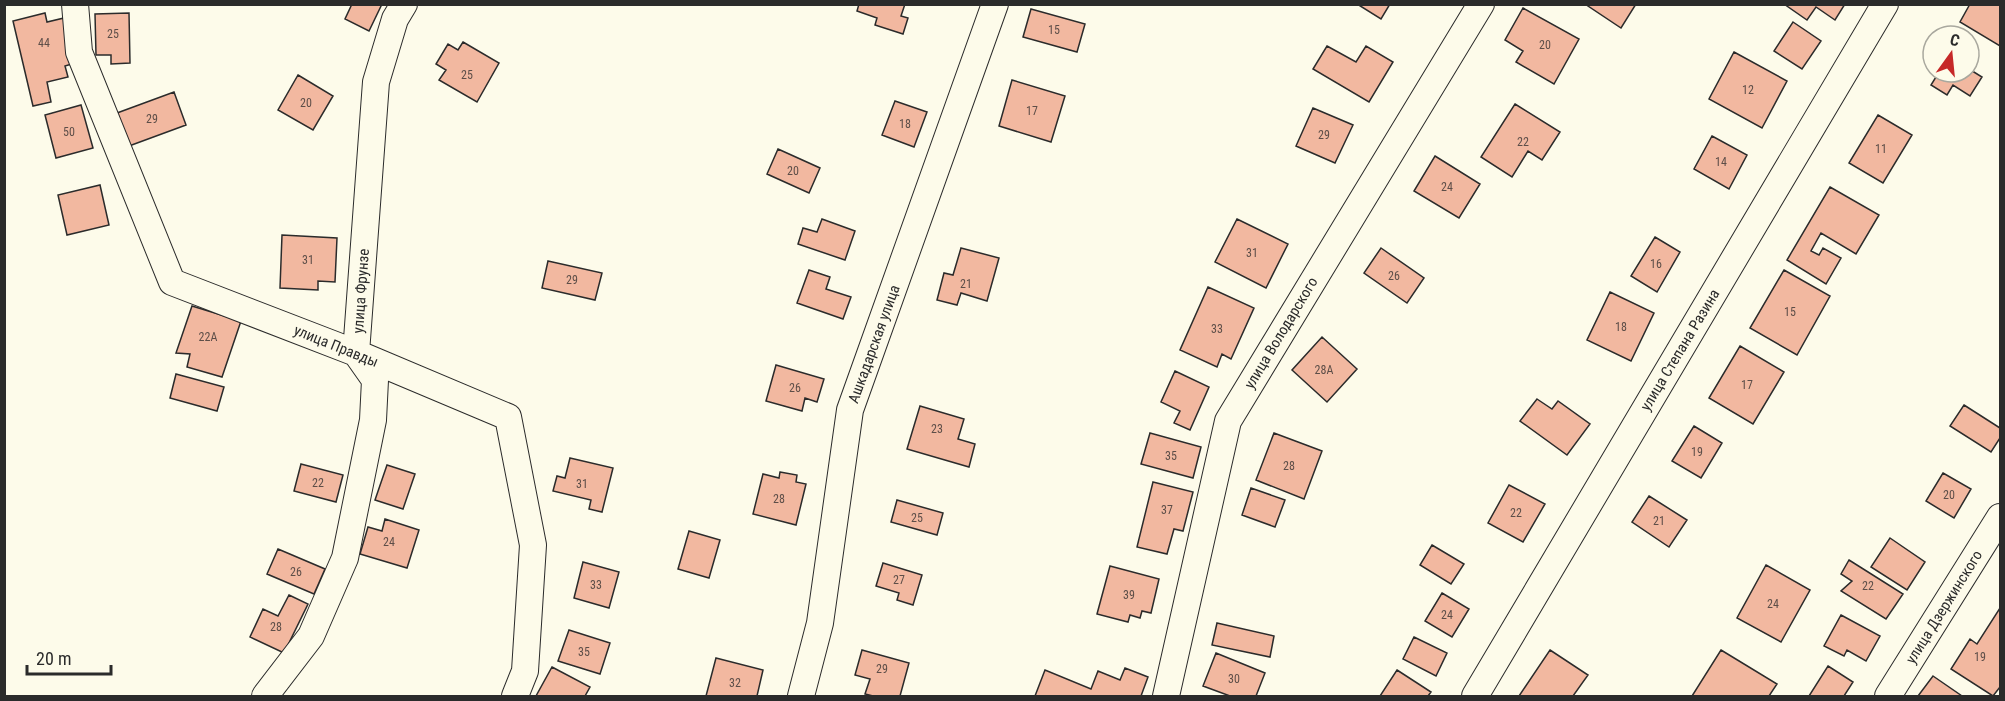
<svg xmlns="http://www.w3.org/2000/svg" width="2005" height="701" font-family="'Roboto Condensed',sans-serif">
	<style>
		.building { fill: #f2b8a0; stroke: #2b2b2b; stroke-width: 1.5 }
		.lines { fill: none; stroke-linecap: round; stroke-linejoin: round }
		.street-casing { stroke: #2b2b2b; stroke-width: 28 }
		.street { stroke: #fdfbea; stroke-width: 26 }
		.labels { text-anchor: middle; stroke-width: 4.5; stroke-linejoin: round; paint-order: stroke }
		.number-label { font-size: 12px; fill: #5d4e48 }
		.street-label { font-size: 15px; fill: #2b2b2b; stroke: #fdfbea }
	</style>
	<rect width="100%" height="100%" fill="#fdfbea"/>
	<path class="building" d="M352 4H382L369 31 345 19Z
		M859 4H905L901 16 908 18 903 34 875 25 877 18 857 11Z
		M1357 4H1390L1381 19Z
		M1585 4H1636L1621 28Z
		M1784 4H1845L1835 20 1816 7 1807 20Z
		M1970 4H2000V46L1960 22Z
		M1523 8 1579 39 1554 84 1516 62 1523 51 1505 40Z
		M1031 9 1085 24 1077 52 1023 37Z
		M45 13 47 22 64 18 75 63 65 66 68 77 47 82 51 102 33 106 13 21Z
		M129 13 130 63 111 64V55H96L95 14Z
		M1793 22 1821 41 1802 69 1774 51Z
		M463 42 499 63 477 102 439 80 446 70 436 64 448 44 458 50Z
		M1327 46 1356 62 1366 46 1393 62 1369 102 1313 69Z
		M1734 52 1787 81 1762 128 1709 99Z
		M1969 69 1982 77 1970 96 1953 85 1947 95 1931 85 1939 72H1969Z
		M298 75 333 96 313 130 278 110Z
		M1012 80 1065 96 1051 142 999 126Z
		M174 92 186 125 129 146 117 113Z
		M895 101 927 112 914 147 882 135Z
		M1515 104 1560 132 1542 160 1528 151 1512 177 1481 157Z
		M81 105 93 148 56 158 45 115Z
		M1313 108 1353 125 1335 163 1296 146Z
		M1878 115 1912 135 1883 183 1849 163Z
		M1712 136 1747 155 1729 189 1694 169Z
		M778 149 820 168 809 193 767 174Z
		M1435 156 1480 184 1459 218 1414 191Z
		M100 185 109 225 67 235 58 195Z
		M1830 187 1879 215 1856 254 1821 233 1811 251 1819 255 1823 248 1841 258 1826 284 1787 260Z
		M822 219 855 231 845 260 798 244 803 228 817 232Z
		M1237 219 1288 244 1266 288 1215 262Z
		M282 235 337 238 335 282 318 281V290L280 288Z
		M1655 237 1680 252 1657 292 1631 276Z
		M961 248 999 258 987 301 961 293 957 305 937 300 944 273 953 275Z
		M1381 248 1424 278 1407 303 1364 273Z
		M548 261 602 273 595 300 542 288Z
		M809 270 830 277 826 289 851 297 843 319 797 303Z
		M1784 270 1830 296 1797 355 1750 328Z
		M1208 287 1254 308 1231 359 1222 354 1217 367 1180 350Z
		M1610 292 1654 313 1631 361 1587 340Z
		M192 306 241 321 222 377 187 367 190 354 176 353Z
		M1322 337 1357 369 1327 402 1292 370Z
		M1740 346 1784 372 1753 424 1709 398Z
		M776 365 824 379 817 402 805 398 802 411 766 401Z
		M1175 371 1209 387 1190 430 1174 423 1180 411 1161 402Z
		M176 374 224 387 217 411 170 398Z
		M1537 399 1552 409 1558 401 1590 424 1567 455 1520 421Z
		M1964 405 2000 428V438L1991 452 1950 426Z
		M920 406 964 419 958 439 975 444 969 467 907 449Z
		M1694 426 1722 443 1701 478 1672 461Z
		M1150 433 1201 447 1193 478 1141 464Z
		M1274 433 1322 451 1304 499 1256 480Z
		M570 458 613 468 602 512 589 509 591 500 553 491 557 476 565 478Z
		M301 464 343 475 336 502 294 491Z
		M387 465 415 474 403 509 375 500Z
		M780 472 797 475 796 482 806 484 796 525 753 514 763 474 779 478Z
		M1943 473 1971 489 1954 518 1926 501Z
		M1153 482 1193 492 1183 531 1174 529 1167 554 1137 547Z
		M1509 485 1545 504 1523 542 1488 523Z
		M1251 488 1285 500 1275 527 1242 515Z
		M1649 496 1687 520 1669 547 1632 522Z
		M897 500 943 513 937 535 891 522Z
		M385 519 419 530 407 568 360 554 368 527 382 531Z
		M689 531 720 540 709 578 678 569Z
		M1890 538 1925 562 1907 590 1871 567Z
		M1432 545 1464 564 1451 584 1420 565Z
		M278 549 325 569 314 594 267 574Z
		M1849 560 1903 594 1886 619 1841 591 1852 581 1841 574Z
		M583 562 619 572 609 608 574 598Z
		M883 563 922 575 913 605 897 600 899 593 876 586Z
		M1766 565 1810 590 1781 642 1737 618Z
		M1110 566 1159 579 1151 613 1142 611 1140 618 1130 615 1128 622 1097 614Z
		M1442 593 1469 609 1452 637 1425 621Z
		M289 595 308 604 284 653 250 637 263 609 278 616Z
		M2000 608V687L1993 696 1951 669 1970 639 1977 644Z
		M1841 615 1880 636 1866 661 1847 650 1844 656 1824 646Z
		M1217 623 1274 636 1270 657 1212 645Z
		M569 630 610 643 600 674 558 661Z
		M1414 637 1447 653 1436 676 1403 659Z
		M862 650 909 663 900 696H873L865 694 870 679 855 675Z
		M1550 650 1588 675 1573 696H1519Z
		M1721 650 1777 684 1769 696H1692Z
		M1216 653 1265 673 1256 696H1230L1203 686Z
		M716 658 763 670 757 696H706Z
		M1828 666 1853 682 1844 696H1809Z
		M552 667 590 687 585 696H536Z
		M1125 668 1148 677 1141 696H1035L1045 670 1091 689 1098 671 1120 680Z
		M1397 670 1431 692 1428 696H1380Z
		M1933 676 1962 696H1918Z"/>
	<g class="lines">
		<defs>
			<path id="street" d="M75 4 79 52 172 282 356 353 508 417 533 545 525 671 515 696
				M265 696 311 636 345 558 373 420 375 380 356 353 376 82 395 19 404 4
				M801 696 820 623 850 410 995 4
				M1166 696 1228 421 1481 4
				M1475 696 1885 4
				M1888 696 2000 517"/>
		</defs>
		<use href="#street" class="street-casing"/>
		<use href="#street" class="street"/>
	</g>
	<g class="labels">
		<g class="number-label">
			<text x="1054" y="34">15</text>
			<text x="113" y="38">25</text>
			<text x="44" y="47">44</text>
			<text x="1545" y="49">20</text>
			<text x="467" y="79">25</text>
			<text x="1748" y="94">12</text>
			<text x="306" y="107">20</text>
			<text x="1032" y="115">17</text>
			<text x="152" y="123">29</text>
			<text x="905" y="128">18</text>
			<text x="69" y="136">50</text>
			<text x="1324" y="139">29</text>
			<text x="1523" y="146">22</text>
			<text x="1881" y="153">11</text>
			<text x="1721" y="166">14</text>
			<text x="793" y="175">20</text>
			<text x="1447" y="191">24</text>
			<text x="1252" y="257">31</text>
			<text x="308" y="264">31</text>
			<text x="1656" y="268">16</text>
			<text x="1394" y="280">26</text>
			<text x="572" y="284">29</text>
			<text x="966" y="288">21</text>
			<text x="1790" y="316">15</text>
			<text x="1621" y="331">18</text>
			<text x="1217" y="333">33</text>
			<text x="208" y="341">22А</text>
			<text x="1324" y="374">28А</text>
			<text x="1747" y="389">17</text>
			<text x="795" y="392">26</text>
			<text x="937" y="433">23</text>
			<text x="1697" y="456">19</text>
			<text x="1171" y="460">35</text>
			<text x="1289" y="470">28</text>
			<text x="318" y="487">22</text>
			<text x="582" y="488">31</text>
			<text x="1949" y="499">20</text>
			<text x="779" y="503">28</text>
			<text x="1167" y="514">37</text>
			<text x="1516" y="517">22</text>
			<text x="917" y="522">25</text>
			<text x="1659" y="525">21</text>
			<text x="389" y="546">24</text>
			<text x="296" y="576">26</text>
			<text x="899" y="584">27</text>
			<text x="596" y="589">33</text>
			<text x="1868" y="590">22</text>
			<text x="1129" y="599">39</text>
			<text x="1773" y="608">24</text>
			<text x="1447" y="619">24</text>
			<text x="276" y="631">28</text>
			<text x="584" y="656">35</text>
			<text x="1980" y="661">19</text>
			<text x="882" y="673">29</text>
			<text x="1234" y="683">30</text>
			<text x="735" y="687">32</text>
		</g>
		<g class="street-label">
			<text transform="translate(361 291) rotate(-86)" y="5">улица Фрунзе</text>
			<text transform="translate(1281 333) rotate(-59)" y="5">улица Володарского</text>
			<text transform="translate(874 344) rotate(-70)" y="5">Ашкадарская улица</text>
			<text transform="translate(336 346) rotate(22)" y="5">улица Правды</text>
			<text transform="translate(1680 350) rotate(-59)" y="5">улица Степана Разина</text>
			<text transform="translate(1944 607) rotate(-58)" y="5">улица Дзержинского</text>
		</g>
	</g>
	<rect width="2005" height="701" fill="none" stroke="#2b2b2b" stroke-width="12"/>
	<g transform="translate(1951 54) rotate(15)"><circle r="28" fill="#fdfbea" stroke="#a9a89e" stroke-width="1.5"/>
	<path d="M0-4.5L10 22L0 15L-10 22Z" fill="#c62828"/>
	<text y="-9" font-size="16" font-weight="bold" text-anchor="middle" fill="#2b2b2b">С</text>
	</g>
	<path d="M27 665v9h84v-9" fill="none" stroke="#2b2b2b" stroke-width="3"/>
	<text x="36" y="665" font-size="18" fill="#2b2b2b" stroke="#fdfbea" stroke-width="4.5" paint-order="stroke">20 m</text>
</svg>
